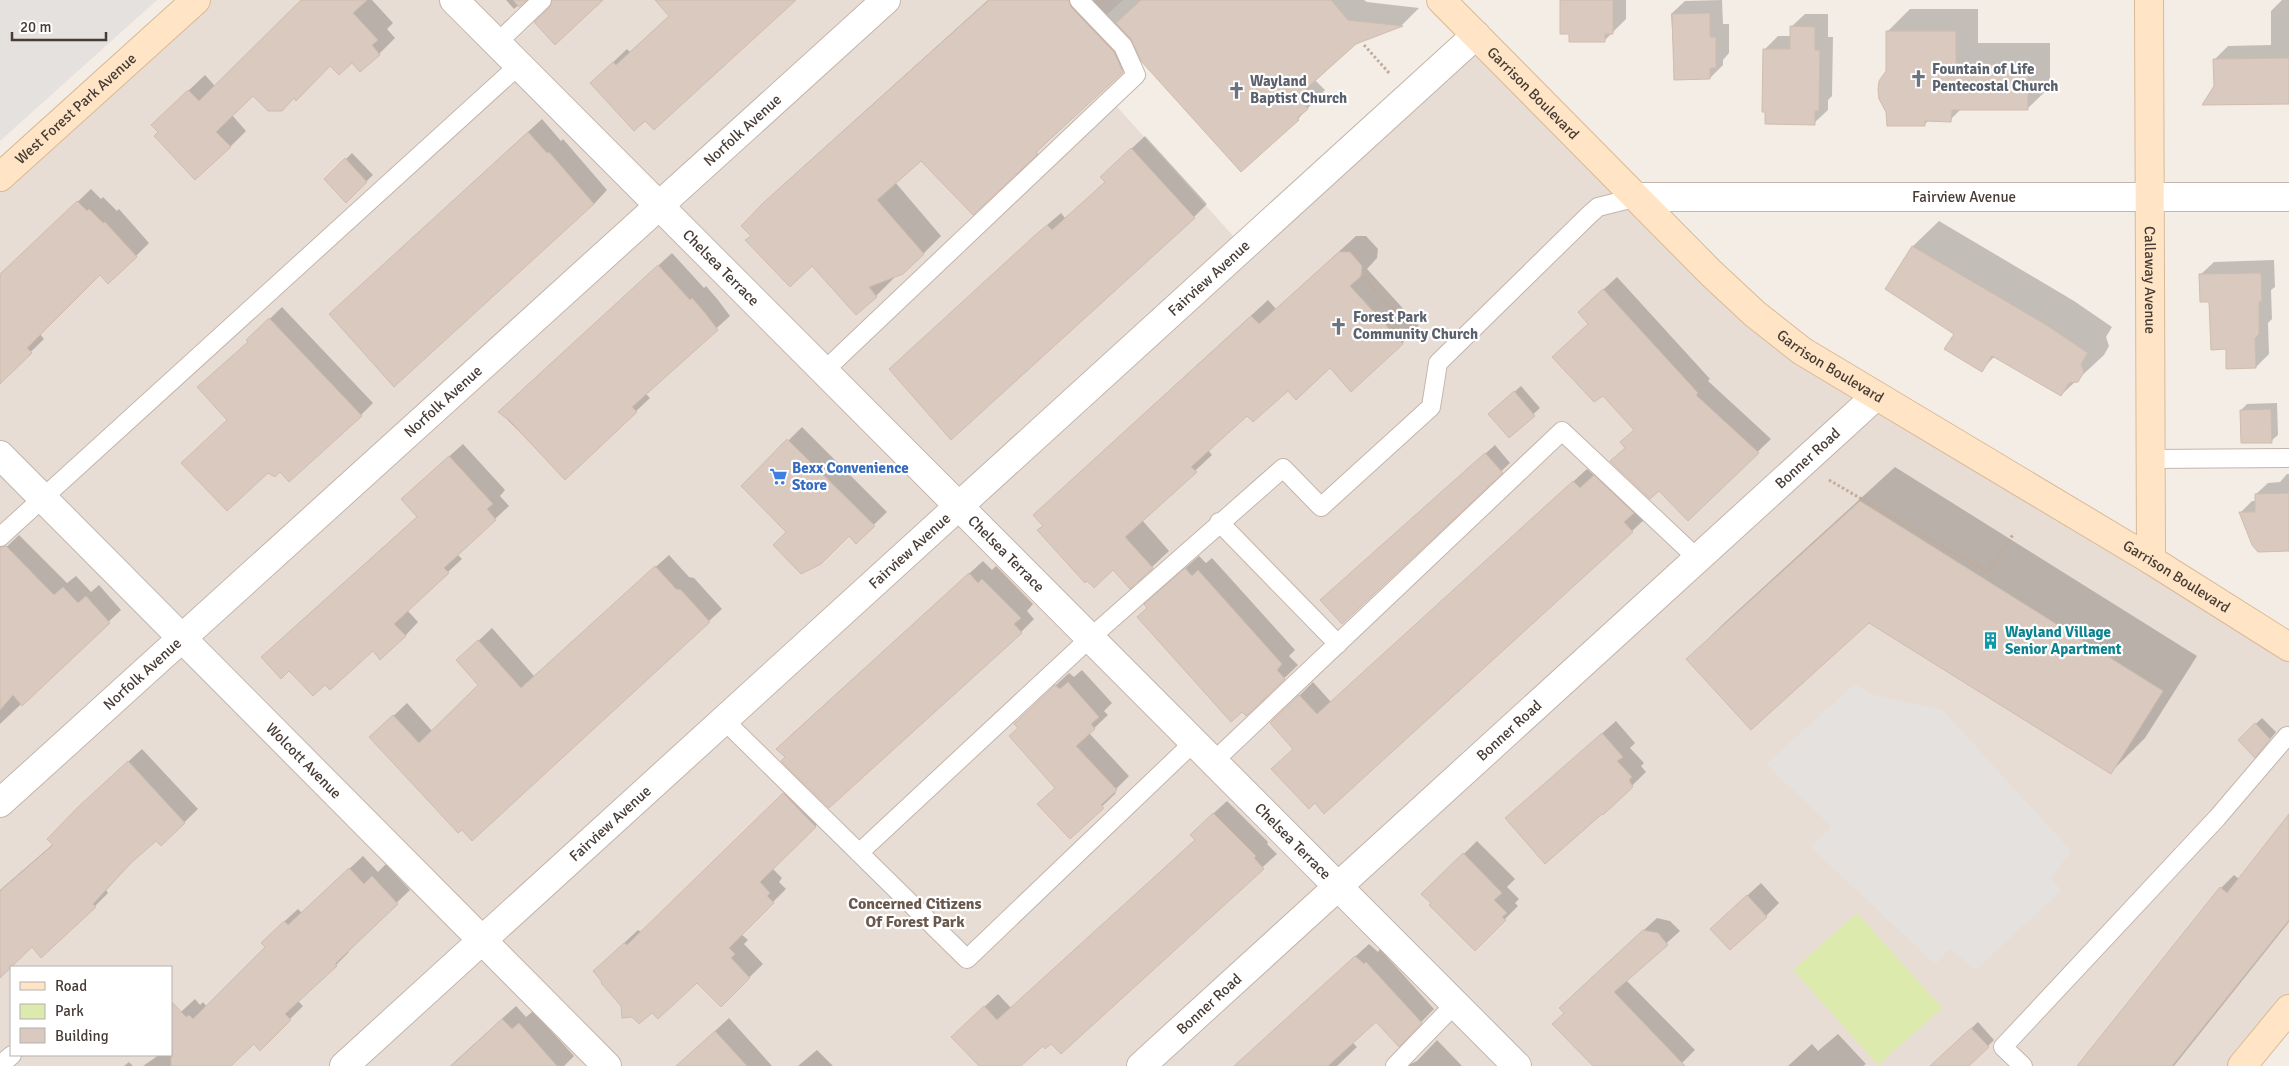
<svg xmlns="http://www.w3.org/2000/svg" width="2289" height="1066" font-family="Signika,sans-serif">
	<style>
		.residential { fill: #e8ddd4; fill-rule: evenodd }
		.green { fill: #dceaad }
		.parking { fill: #e5e1df }
		.shadow { fill: #0003 }
		.building { fill: #d9c9be; stroke: #d1bcae }
		.lines { fill: none; stroke-linecap: round; stroke-linejoin: round }
		.lane-casing { stroke: #c3b5ab; stroke-width: 20 }
		.street-casing { stroke: #c3b5ab; stroke-width: 30 }
		.secondary-casing { stroke: #d9b996; stroke-width: 30 }
		.path { stroke: #c2ab99; stroke-width: 3; stroke-dasharray: 2.5 2.5; stroke-linecap: butt }
		.lane { stroke: #fff; stroke-width: 18 }
		.street { stroke: #fff; stroke-width: 28 }
		.secondary { stroke: #ffe5c5; stroke-width: 28 }
		.labels { text-anchor: middle; stroke-width: 4.5; stroke-linejoin: round; paint-order: stroke }
		.worship-label { font-size: 15px; font-weight: bold; fill: #5b616d; stroke: #fff; text-anchor: start }
		.street-label { font-size: 15px; fill: #473c35; stroke: #fff }
		.shop-label { font-size: 15px; font-weight: bold; fill: #366cbe; stroke: #fff; text-anchor: start }
		.culture-label { font-size: 15px; font-weight: bold; fill: #0d838f; stroke: #fff; text-anchor: start }
		.neighbourhood-label { font-size: 16px; font-weight: bold; fill: #6a584c; stroke: #fff }
	</style>
	<rect width="100%" height="100%" fill="#f4ede6"/>
	<path class="residential" d="M196 0H1123L1100 21 1136 75 1111 100 1243 247 1476 35 1755 314 2289 647V1009L2242 1066H0V177ZM11 967H171V1055H11Z"/>
	<path class="green" d="M1857 913 1942 1008 1878 1065 1793 970Z"/>
	<path class="parking" d="M0 0H157L0 141Z
		M1855 684 1874 695 1942 710 2071 851 2051 878 2061 891 1976 969 1949 949 1935 964 1811 847 1832 827 1766 764Z"/>
	<path class="shadow" d="M301 0H372L393 23 387 29 395 38 379 54 353 61 331 64 294 96 253 94 232 115 246 131 230 147 160 132 169 109 205 75 215 86Z
		M506 0H525L514 9Z
		M687 0H795L605 70 627 49 630 52Z
		M988 0H1364L1367 2 1419 8 1402 25 1356 43 1315 80 1325 90 1298 119 1241 170 1139 54 973 213 921 159 895 182 941 236 923 254 893 276 894 278 876 296 856 313 812 264 752 235 743 226 783 185Z
		M1561 0H1626V19L1604 41 1570 32Z
		M1722 0 1723 24H1729V53L1723 60V65L1710 78 1675 79 1671 14 1685 1Z
		M2282 0H2289V104L2215 59 2228 46 2271 45V11Z
		M1910 9H1978V43H2050V87L2027 109H1961L1950 120H1929L1924 125 1887 71 1888 31Z
		M1805 14H1828V37H1833L1832 96 1828 100V110L1814 123 1764 50 1778 36H1791V27Z
		M542 119 561 141 563 139 607 190 594 204 344 301Z
		M1145 136 1207 204 1194 217 890 369 1047 225 1061 213 1065 218 1106 182 1115 164Z
		M352 153 373 175 346 201 326 179Z
		M91 189 101 199 103 197 117 211 119 209 149 243 136 256 100 273 40 334 44 339 0 382V276Z
		M1939 221 2074 301 2112 327 2106 337 2109 346 2104 355 2061 395 1995 356 1981 370 1956 333 1887 289 1913 246Z
		M1356 236H1366L1378 249 1377 258 1367 269 1419 326 1403 343 1351 390 1330 367 1247 414 1208 450 1212 455 1142 520 1169 551 1152 567 1113 568 1044 526 1052 498 1268 300 1276 309Z
		M672 253 704 288 706 286 718 300 730 316 645 393 650 398 565 478 499 411Z
		M2274 260 2275 287 2271 290 2272 319 2268 323 2269 354 2256 367 2211 300 2200 275 2214 262Z
		M1617 277 1710 379 1708 381 1771 439 1688 519 1626 447 1635 429 1603 394 1553 357 1590 323 1593 299Z
		M282 307 373 403 361 415 228 420 248 340Z
		M1521 386 1540 408 1509 436 1496 408Z
		M2277 403 2278 435 2271 441 2241 410 2247 404Z
		M802 427 887 512 856 542 849 534 788 532 743 486Z
		M463 444 505 490 500 496 509 506 457 554 462 559 407 610 418 622 405 636 373 650 276 644 418 516 416 486Z
		M1495 445 1510 463 1342 622 1331 591Z
		M1608 463 1646 518 1632 531 1295 749 1285 710 1313 682 1331 702 1587 469 1594 475Z
		M1895 467 2197 656 2145 738 2111 772 1869 621 1688 659 1722 625Z
		M2287 474H2289V550L2240 513 2252 501H2256V494L2268 483 2280 482Z
		M19 535 67 583 76 576 91 592 99 585 121 610 0 724V553Z
		M669 555 689 577 694 578 722 609 472 840 384 725 407 703 433 732 480 685 458 660 492 628 534 676Z
		M1199 556 1206 563 1212 558 1295 650 1289 656 1298 665 1246 715 1149 607 1159 591Z
		M983 561 992 570 996 566 1033 604 1027 611 1034 619 1021 632 787 757 791 735Z
		M1082 670 1112 703 1104 711 1108 715 1089 733 1129 776 1114 791 1116 793 1070 837 1056 788 1019 728 1029 710 1069 673 1074 677Z
		M2262 718 2276 732 2261 750 2239 740Z
		M1616 721 1635 743 1630 748 1644 763 1641 766 1646 772 1603 814 1506 818Z
		M142 749 198 809 162 844 156 839 137 856 106 890 108 893 95 906 33 945 0 976V890L53 844 93 794Z
		M797 781 829 813 772 868 782 878 779 882 786 889 741 934 748 940 744 944 763 964 721 1005 698 982 652 1011 622 1005 608 958 638 930 641 932Z
		M1227 801 1268 842 1267 844 1277 854 1061 1052 1051 1042 1043 1044 1019 1066H980L966 1024 998 994 1011 1008 1196 839 1205 821Z
		M2289 816V922L2174 1066H2078L2221 888 2234 875 2239 879Z
		M1477 841 1515 879 1507 887 1519 899 1515 903 1518 906 1475 949 1423 894Z
		M363 856 378 872 386 864 410 890 347 950 349 952 336 965 298 1001 303 1006 260 1049 254 1043 229 1066H143L159 1055H171V1021L195 999 200 1005 203 1002 207 1007 267 947 276 929 298 909 302 913Z
		M1761 883 1779 903 1766 916H1725Z
		M1657 918 1670 921 1680 931 1626 980 1695 1050 1679 1066H1595L1565 1012 1573 995Z
		M1369 944 1378 952 1380 949 1434 1009 1399 1045 1376 1021 1352 1042 1357 1047 1337 1066H1235Z
		M516 1006 526 1017 533 1011 574 1056 564 1066H450Z
		M729 1018 772 1066H697L702 1043Z
		M1978 1022 1994 1040 1968 1066H1932Z
		M1838 1034 1866 1064 1863 1066H1788L1812 1044 1818 1051Z
		M1437 1040 1462 1066H1406L1417 1061Z
		M817 1050 833 1066H798Z
		M129 1062 133 1066H124Z"/>
	<path class="building" d="M301 0H367L353 13 378 40 372 45 380 55 360 72 352 63 339 75 330 66 296 101 294 98 282 111H268L253 96 216 132 231 147 195 180 154 136 158 132 151 125 188 90 199 101Z
		M513 0H527L519 7Z
		M552 0H603L555 45 534 22 549 8Z
		M655 0H796L654 130 645 121 634 131 590 83 613 62 616 65 669 16Z
		M989 0H1069L1071 7 1114 52 1123 72 1036 152 1038 154 973 215 921 161 877 200 924 254 903 274 869 287 877 297 856 315 812 266 790 287 745 240 751 236 741 226 763 203Z
		M1141 0H1331L1348 20 1403 26 1356 44 1297 97 1308 109 1297 118 1299 120 1241 172 1141 61 1131 39 1116 23Z
		M1560 0H1613V34H1605V42H1569V34H1560Z
		M1710 13V37H1716V68H1710V79L1674 80 1672 14Z
		M1790 26 1815 27V50H1820L1819 111H1815V125L1765 124V112H1762L1763 49H1790Z
		M1886 31H1956V64L2028 65V110H1952L1951 122 1925 121V126H1887L1886 112 1879 99 1878 90 1879 81 1886 71Z
		M2289 58V104L2202 105 2214 86 2213 59Z
		M528 132 547 153 549 152 594 204 394 387 329 314Z
		M1131 148 1195 218 951 440 889 369 1032 238 1047 225 1052 230 1105 182 1100 177Z
		M345 158 367 182 346 203 324 179Z
		M77 201 87 211 89 209 103 223 105 222 137 257 108 284 100 275 27 348 32 353 0 384V274Z
		M1912 246 2048 326 2088 353 2081 364 2084 372 2078 382 2069 383 2061 396 1992 356 1982 372 1944 349 1954 334 1885 289Z
		M1339 252H1350L1362 266 1361 276 1350 286 1403 344 1351 392 1330 368 1296 400 1288 391 1253 422 1247 416 1191 467 1197 472 1125 537 1153 568 1130 589 1113 570 1094 588 1087 581 1085 583 1037 530 1043 526 1033 515 1251 316 1259 324Z
		M658 265 690 300 692 298 705 313 718 330 632 407 637 412 565 480 510 421 498 412Z
		M2261 273 2262 301 2259 302V334L2255 338 2256 368 2226 369V349L2211 350 2209 302H2200L2199 274Z
		M1603 289 1698 393 1696 395 1759 453 1688 521 1659 491 1650 499 1610 461 1625 448 1620 442 1634 430 1603 396 1594 402 1552 357 1588 324 1578 312Z
		M269 318 362 416 289 482 280 472 275 477 268 473 227 511 181 463 227 420 197 387 248 342 246 340Z
		M1514 391 1535 416 1509 438 1488 414Z
		M2271 409 2272 443H2241L2240 410Z
		M787 439 875 526 856 544 849 536 821 564 801 574 773 545 786 532 741 486Z
		M1485 453 1503 473 1342 624 1320 600Z
		M449 456 493 504 487 509 496 520 444 568 449 573 394 624 406 636 380 660 373 651 330 690 325 685 313 696 289 671 281 679 261 657 417 517 401 499Z
		M1594 475 1634 513 1624 522 1633 532 1324 814 1315 803 1309 809 1271 769 1293 749 1270 723 1299 695 1317 714 1573 481 1580 488Z
		M2289 493V551L2258 552 2252 545 2239 512H2255V494Z
		M1860 501 2163 691 2111 774 1869 623 1751 730 1686 659Z
		M6 546 54 595 63 587 78 603 86 596 110 623 22 706 13 695 0 710V547Z
		M655 566 676 589 681 590 710 622 472 841 462 830 458 833 369 737 393 715 419 743 478 685 456 660 478 640 521 688Z
		M1185 568 1192 576 1198 570 1282 664 1277 670 1285 679 1246 716 1242 712 1231 722 1137 617 1147 608 1144 604Z
		M969 573 978 583 982 579 1021 618 1014 624 1022 633 829 808 781 761 785 757 776 749Z
		M1068 682 1099 717 1091 724 1095 729 1076 746 1117 790 1101 805 1104 808 1070 839 1037 804 1055 788 1009 736 1018 728 1014 724 1051 689 1055 685 1060 689Z
		M2255 723 2270 739 2255 758 2238 740Z
		M1602 733 1623 757 1617 761 1632 777 1629 780 1633 787 1603 815 1602 814 1545 864 1505 818Z
		M128 761 185 823 161 846 156 841 131 863 93 904 96 907 41 958 32 947 0 978V891L53 845 47 839 78 807Z
		M783 793 816 827 760 882 770 893 767 896 774 903 729 948 735 954 731 958 750 978 721 1007 697 983 658 1019 652 1013 639 1024 632 1017 622 1018 621 1006 601 983 602 982 593 971 624 943 627 945Z
		M1213 813 1256 856 1254 858 1264 869 1061 1054 1051 1044 1045 1049 1043 1046 1021 1066H979L951 1037 984 1006 997 1020 1195 840 1190 835Z
		M2289 814V920L2172 1066H2077L2220 887 2227 893Z
		M1463 853 1502 893 1494 900 1507 913 1502 917 1506 920 1475 951 1429 905 1431 903 1421 894Z
		M349 868 364 884 372 876 398 904 335 964 337 966 285 1014 291 1020 260 1051 254 1044 231 1066H171V1001L186 1017 189 1015 193 1019 265 947 261 943 284 921 288 925Z
		M1747 895 1767 917 1730 950 1710 929Z
		M1643 930 1658 933 1668 945 1614 992 1685 1066H1593L1552 1024 1564 1013 1559 1008Z
		M1355 956 1364 964 1366 962 1422 1023 1399 1047 1376 1022 1328 1066H1234Z
		M502 1019 512 1029 519 1023 557 1066H451Z
		M1971 1028 1989 1047 1969 1066H1930Z
		M715 1031 747 1066H676Z"/>
	<g class="lines">
		<defs>
			<path id="lane" d="M497 43 542 0
				M824 371 1136 75 1123 46 1079 0
				M2150 459 2289 458
				M1219 522 1338 644
				M0 537 519 65
				M724 720 967 959 1194 742
				M1213 762 1562 431 1698 559
				M859 853 1090 638 1283 468 1321 507 1431 407 1438 363 1589 215 1598 207 1638 197
				M0 1065 12 1055
				M1395 1066 1455 1004
				M2023 1066 2003 1047 2217 818 2287 736"/>
			<g id="street">
				<path id="s1" d="M454 0 1517 1066"/>
				<path id="s2" d="M1638 197H2289"/>
				<path id="s3" d="M0 455 607 1066"/>
				<path id="s4" d="M0 803 886 0"/>
				<path id="s5" d="M344 1066 1476 35"/>
				<path id="s6" d="M1141 1066 1876 396"/>
			</g>
			<g id="secondary">
				<path id="s7" d="M1441 0 1711 273 1755 314 1802 351 2151 560 2289 647"/>
				<path id="s8" d="M2149 0 2151 560"/>
				<path id="s9" d="M0 177 196 0"/>
				<path d="M2242 1066 2289 1009"/>
			</g>
		</defs>
		<use href="#lane" class="lane-casing"/>
		<use href="#street" class="street-casing"/>
		<use href="#secondary" class="secondary-casing"/>
		<path class="path" d="M1364 45 1390 74
			M1364 277 1424 344
			M1392 329 1403 320
			M1829 480 1987 572 2014 533"/>
		<use href="#lane" class="lane"/>
		<use href="#street" class="street"/>
		<use href="#secondary" class="secondary"/>
	</g>
	<defs>
		<symbol id="church-bare" viewBox="-9 -9 18 18"><path d="M-1.2-6h2.4v3.5h3.3v2.4h-3.3V6h-2.4V-.1h-3.3v-2.4h3.3Z" fill="#6b7280" stroke="#fff" stroke-width="2.5" paint-order="stroke"/></symbol>
		<symbol id="supermarket-bare" viewBox="-9 -9 18 18"><path d="M-6-5.5h2.5l.6 2H6L4.5 2H-2.5L-4.4-4H-6ZM-1.5 3.2a1.3 1.3 0 1 0 .1 0ZM3 3.2a1.3 1.3 0 1 0 .1 0Z" fill="#3f7fe0" stroke="#fff" stroke-width="2.5" paint-order="stroke"/></symbol>
		<symbol id="building-bare" viewBox="-9 -9 18 18"><path d="M-4-6H4V6H1V3H-1V6H-4ZM-2.5-4.3h1.7v1.8h-1.7ZM.8-4.3h1.7v1.8H.8ZM-2.5-1h1.7V.8h-1.7ZM.8-1h1.7V.8H.8Z" fill="#0f9aa8" stroke="#fff" stroke-width="2.5" paint-order="stroke"/></symbol>
	</defs>
	<g fill-rule="evenodd">
		<use href="#church-bare" x="1906" y="66" width="25" height="25"/>
		<use href="#church-bare" x="1224" y="78" width="25" height="25"/>
		<use href="#church-bare" x="1326" y="314" width="25" height="25"/>
		<use href="#supermarket-bare" x="766" y="464" width="25" height="25"/>
		<use href="#building-bare" x="1978" y="628" width="25" height="25"/>
	</g>
	<g class="labels">
		<g class="worship-label">
			<text x="1932" y="74">Fountain of Life<tspan x="1932" dy="17">Pentecostal Church</tspan></text>
			<text x="1250" y="86">Wayland<tspan x="1250" dy="17">Baptist Church</tspan></text>
			<text x="1353" y="322">Forest Park<tspan x="1353" dy="17">Community Church</tspan></text>
		</g>
		<g class="street-label">
			<text dy="5" stroke="none"><textPath href="#s7" startOffset="131">Garrison Boulevard</textPath></text>
			<text dy="5" stroke="none"><textPath href="#s9" startOffset="102">West Forest Park Avenue</textPath></text>
			<text dy="5" stroke="none"><textPath href="#s4" startOffset="1002">Norfolk Avenue</textPath></text>
			<text dy="5" stroke="none"><textPath href="#s2" startOffset="326">Fairview Avenue</textPath></text>
			<text dy="5" stroke="none"><textPath href="#s1" startOffset="378">Chelsea Terrace</textPath></text>
			<text dy="5" stroke="none"><textPath href="#s5" startOffset="1170">Fairview Avenue</textPath></text>
			<text dy="5" stroke="none"><textPath href="#s8" startOffset="280">Callaway Avenue</textPath></text>
			<text dy="5" stroke="none"><textPath href="#s7" startOffset="536">Garrison Boulevard</textPath></text>
			<text dy="5" stroke="none"><textPath href="#s4" startOffset="598">Norfolk Avenue</textPath></text>
			<text dy="5" stroke="none"><textPath href="#s6" startOffset="902">Bonner Road</textPath></text>
			<text dy="5" stroke="none"><textPath href="#s5" startOffset="765">Fairview Avenue</textPath></text>
			<text dy="5" stroke="none"><textPath href="#s1" startOffset="782">Chelsea Terrace</textPath></text>
			<text dy="5" stroke="none"><textPath href="#s7" startOffset="941">Garrison Boulevard</textPath></text>
			<text dy="5" stroke="none"><textPath href="#s4" startOffset="192">Norfolk Avenue</textPath></text>
			<text dy="5" stroke="none"><textPath href="#s6" startOffset="498">Bonner Road</textPath></text>
			<text dy="5" stroke="none"><textPath href="#s3" startOffset="431">Wolcott Avenue</textPath></text>
			<text dy="5" stroke="none"><textPath href="#s5" startOffset="360">Fairview Avenue</textPath></text>
			<text dy="5" stroke="none"><textPath href="#s1" startOffset="1188">Chelsea Terrace</textPath></text>
			<text dy="5" stroke="none"><textPath href="#s6" startOffset="92">Bonner Road</textPath></text>
		</g>
		<g class="shop-label">
			<text x="792" y="473">Bexx Convenience<tspan x="792" dy="17">Store</tspan></text>
		</g>
		<g class="culture-label">
			<text x="2005" y="637">Wayland Village<tspan x="2005" dy="17">Senior Apartment</tspan></text>
		</g>
		<g class="neighbourhood-label">
			<text x="915" y="909">Concerned Citizens<tspan x="915" dy="18">Of Forest Park</tspan></text>
		</g>
	</g>
	<rect x="10" y="966" width="162" height="90" fill="#ffffff" stroke="#b5b1ae"/>
	<rect x="20" y="982" width="25" height="8" fill="#ffe5c5" stroke="#b5b1ae"/>
	<text x="55" y="991" font-size="15" fill="#473c35">Road</text>
	<rect x="20" y="1004" width="25" height="15" fill="#dceaad" stroke="#b5b1ae"/>
	<text x="55" y="1016" font-size="15" fill="#473c35">Park</text>
	<rect x="20" y="1028" width="25" height="15" fill="#d9c9be" stroke="#b5b1ae"/>
	<text x="55" y="1041" font-size="15" fill="#473c35">Building</text>
	<path d="M12 32v8h94v-8" fill="none" stroke="#473c35" stroke-width="2.5"/>
	<text x="20" y="32" font-size="15" fill="#473c35" stroke="#ffffff" stroke-width="4" paint-order="stroke">20 m</text>
</svg>
